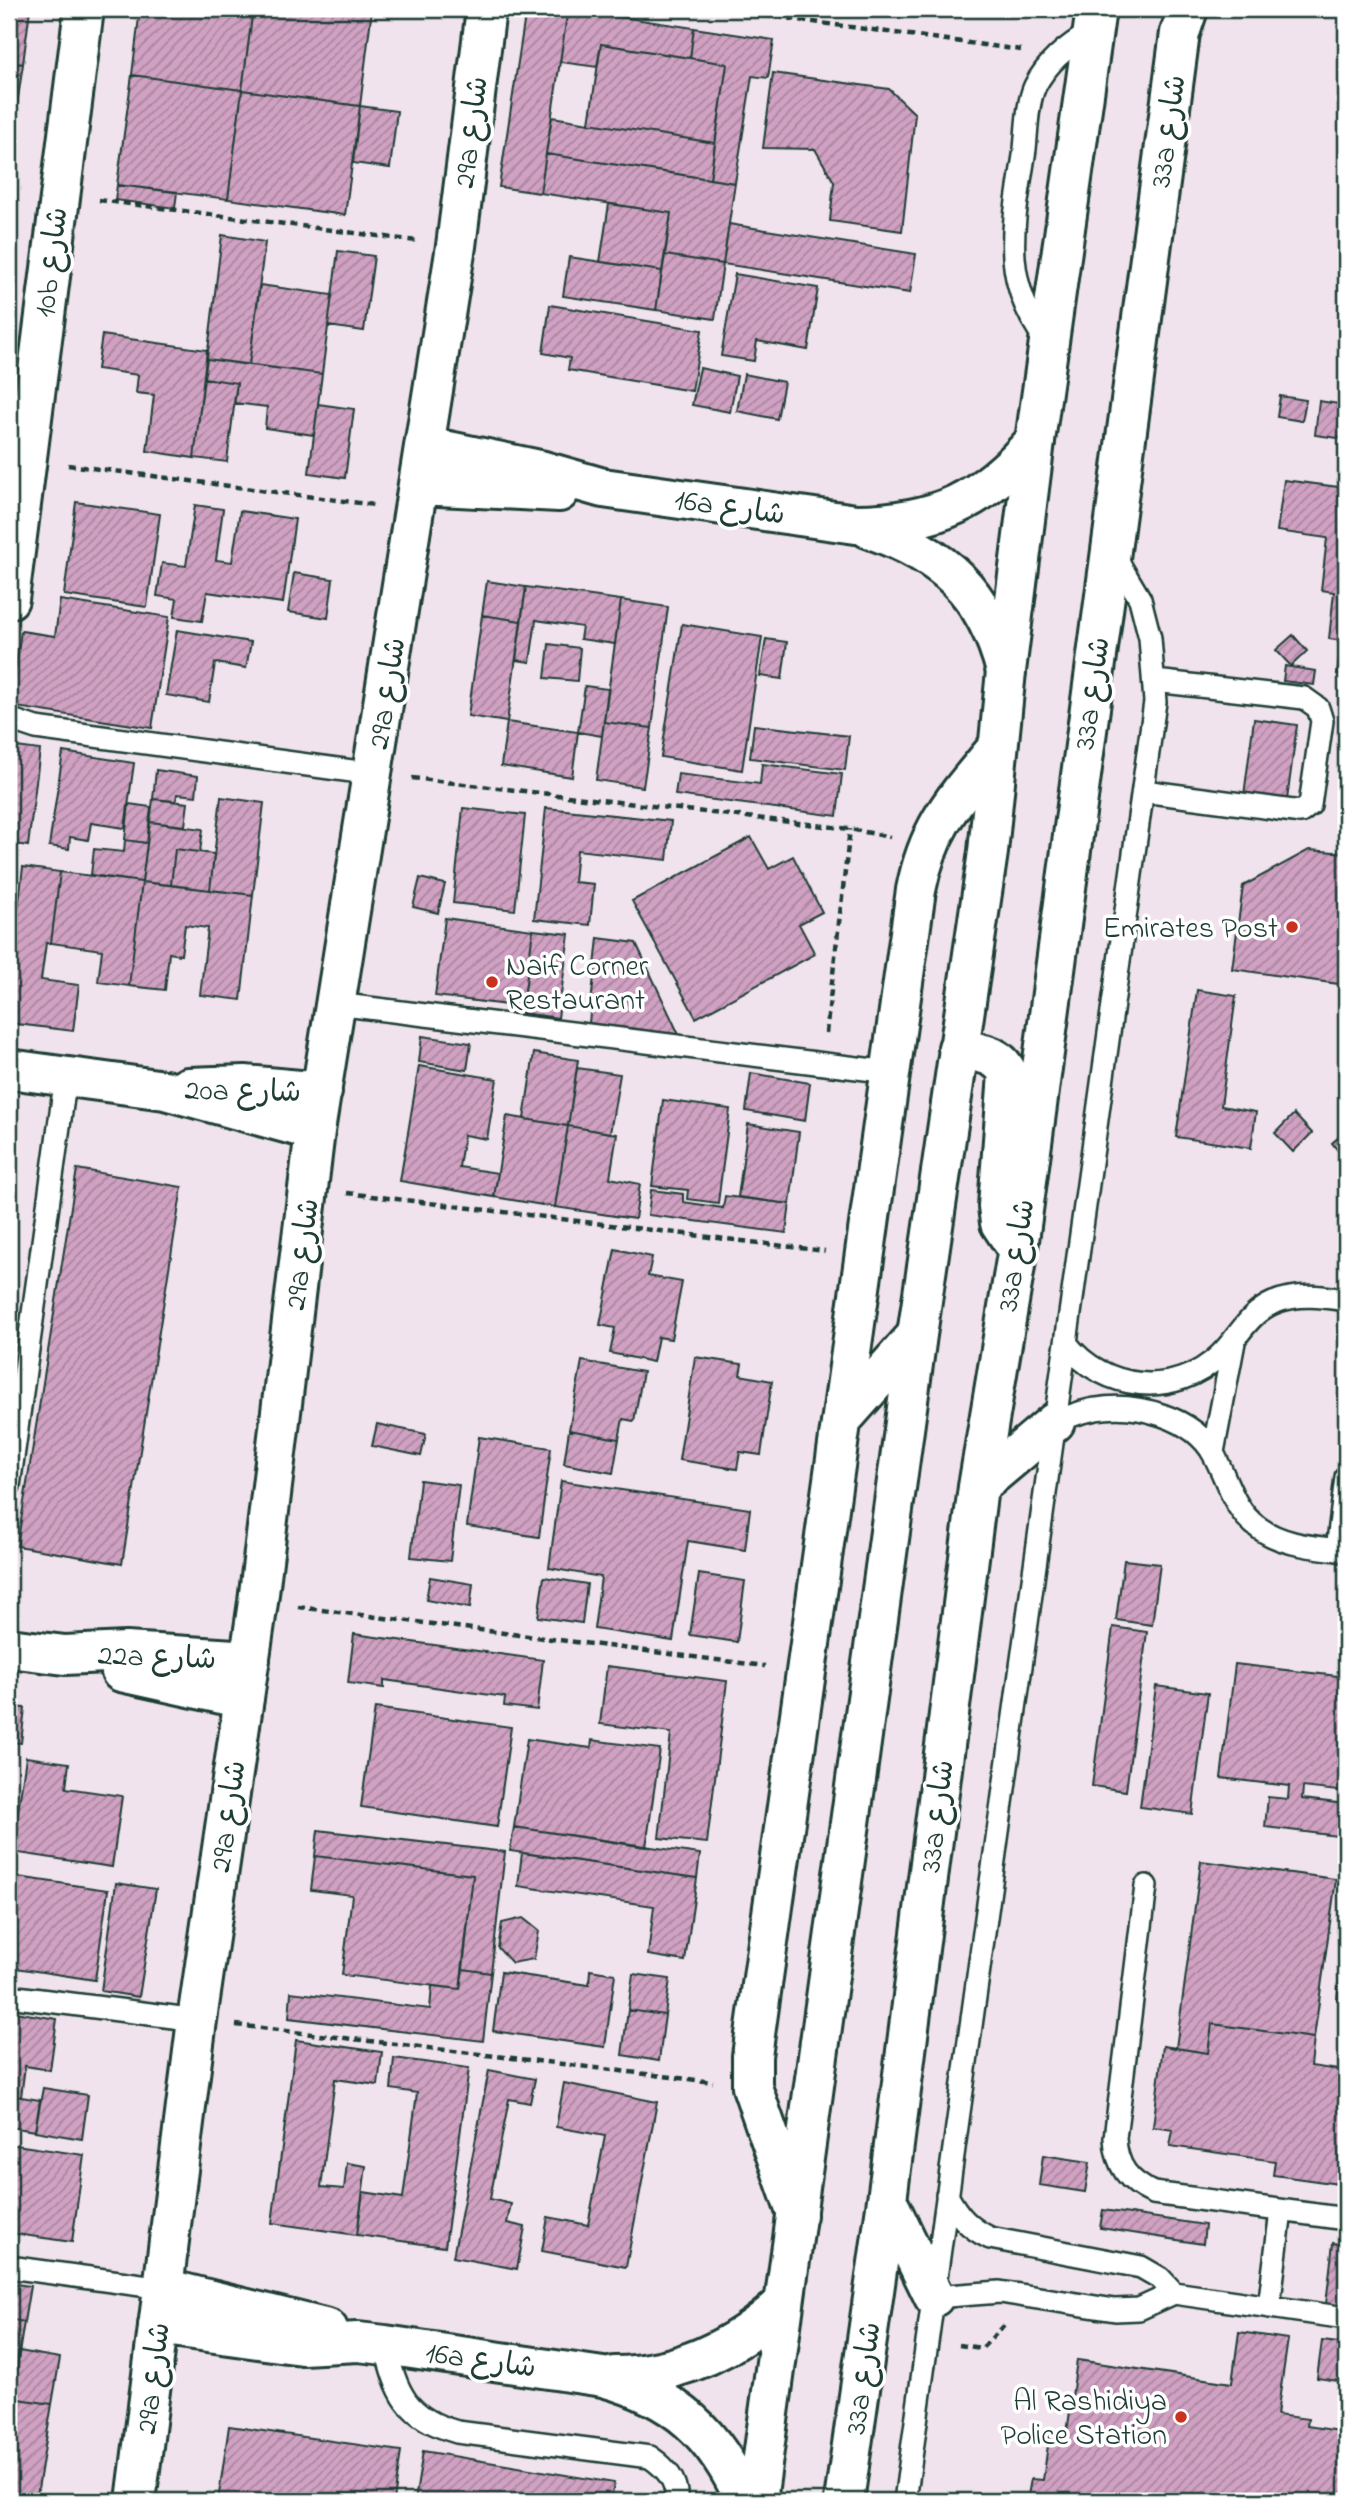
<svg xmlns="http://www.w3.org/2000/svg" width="1355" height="2510" font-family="'Indie Flower','Playpen Sans Arabic',sans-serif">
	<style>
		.building { fill: url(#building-hatch); stroke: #1f3d34; stroke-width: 2 }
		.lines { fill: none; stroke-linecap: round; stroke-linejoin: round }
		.service-casing { stroke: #1f3d34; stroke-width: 26 }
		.minor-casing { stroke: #1f3d34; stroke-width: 44 }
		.tertiary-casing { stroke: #1f3d34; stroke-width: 44 }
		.path { stroke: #1f3d34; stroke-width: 4.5; stroke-dasharray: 7 5; stroke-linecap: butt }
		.service { stroke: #fff; stroke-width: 21 }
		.minor { stroke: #fff; stroke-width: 38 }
		.tertiary { stroke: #fff; stroke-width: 38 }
		.poi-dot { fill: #c8321e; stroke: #fff; stroke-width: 2.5 }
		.labels { text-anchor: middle; stroke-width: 7; stroke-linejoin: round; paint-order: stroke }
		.street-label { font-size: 30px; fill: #1f3d34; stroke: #fff }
		.poi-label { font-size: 30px; fill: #1f3d34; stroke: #fff; text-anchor: end }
	</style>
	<defs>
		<pattern id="building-hatch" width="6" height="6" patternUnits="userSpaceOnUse" patternTransform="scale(1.75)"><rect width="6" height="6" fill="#d0a1c2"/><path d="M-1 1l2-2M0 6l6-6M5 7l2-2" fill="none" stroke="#a8849e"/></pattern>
	</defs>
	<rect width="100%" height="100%" fill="#f1e3ed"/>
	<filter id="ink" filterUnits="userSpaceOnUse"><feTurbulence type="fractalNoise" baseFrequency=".0143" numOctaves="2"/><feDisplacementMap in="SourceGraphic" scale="14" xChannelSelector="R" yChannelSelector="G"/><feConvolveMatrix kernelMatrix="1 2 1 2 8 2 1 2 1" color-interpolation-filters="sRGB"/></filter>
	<g filter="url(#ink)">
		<path class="building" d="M9 9H30L23 64 9 62Z
			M140 9H253L242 90 132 75Z
			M253 9H372L360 106 242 90Z
			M526 9H568L540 193 499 187Z
			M568 9 694 28 690 58 601 44 597 67 560 62Z
			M853 9H902L901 15Z
			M694 28 774 40 768 78 752 76 735 183 710 179 727 64 690 58Z
			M601 44 727 64 715 143 589 123Z
			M9 62 23 64 17 105 9 104Z
			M773 73 889 89 915 114 902 231 830 221 834 182 815 149 763 148Z
			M132 75 242 90 228 199 117 185Z
			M242 90 360 106 345 215 228 199Z
			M9 104 17 105 9 163Z
			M360 106 397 111 390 168 353 163Z
			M552 117 715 143 710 179 546 154Z
			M546 154 735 183 723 264 665 255 671 213 540 193Z
			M117 185 177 192 175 208 115 200Z
			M609 204 671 213 662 271 600 262Z
			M729 224 916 254 910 293 723 264Z
			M222 235 265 242 249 365 207 359Z
			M338 251 374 256 364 331 328 326Z
			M665 255 723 264 715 319 656 310Z
			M569 257 662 271 656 310 563 296Z
			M735 274 818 288 808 350 757 341 754 361 721 356Z
			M260 285 332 295 322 374 249 365Z
			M550 305 702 330 692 391 568 370 570 358 543 353Z
			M102 335 207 350 194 458 147 451 154 395 136 393 138 375 97 369Z
			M207 359 322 374 314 435 265 428 267 407 234 403 237 383 204 378Z
			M700 368 737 376 730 412 692 405Z
			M744 374 784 382 777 419 737 411Z
			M204 378 237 383 227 462 194 458Z
			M1280 396 1306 400 1302 421 1277 417Z
			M1319 401 1346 405V439L1315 435Z
			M318 404 354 409 345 478 309 473Z
			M1284 480 1346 488V675L1337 674 1341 641 1329 639 1334 592 1321 590 1327 538 1277 531Z
			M76 502 160 514 147 607 64 595Z
			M195 505 223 509 216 560 232 562 240 511 295 519 283 603 207 592 202 621 174 617 177 599 157 596 162 563 186 566Z
			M294 573 333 579 328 618 288 612Z
			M487 581 526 587 521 621 482 615Z
			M526 587 621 600 615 644 580 639 582 627 536 620 530 662 516 660Z
			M60 600 169 617 152 728 10 706 21 631 55 636Z
			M621 600 668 607 652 728 604 722Z
			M482 615 521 621 507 722 468 716Z
			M682 624 762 637 742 770 661 757Z
			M177 630 251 642 246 668 215 663 209 702 166 695Z
			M1293 635 1307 651 1291 666 1276 650Z
			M766 639 787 642 782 679 760 676Z
			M549 644 580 648 577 681 545 678Z
			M1285 666 1316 671 1314 685 1283 681Z
			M585 686 608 689 602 736 578 732Z
			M1254 719 1297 725 1287 800 1244 795Z
			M507 722 578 732 572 777 501 766Z
			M604 722 652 728 643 787 596 780Z
			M754 725 849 736 845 770 750 758Z
			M9 746 40 750 28 846 9 843Z
			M63 752 134 763 125 828 91 823 88 840 70 837 69 849 49 846Z
			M762 764 842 774 837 816 675 795 678 774 760 784Z
			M156 770 198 776 196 796 177 794 176 801 153 799Z
			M221 797 264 803 253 895 210 890Z
			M153 799 188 803 185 826 150 822Z
			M129 804 151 807 147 843 125 840Z
			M463 808 525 815 515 910 453 903Z
			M546 808 671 821 667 860 577 850 574 882 594 884 590 925 534 919Z
			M150 822 203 829 200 852 175 849 171 885 142 882Z
			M751 837 769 869 793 856 822 912 799 924 815 954 696 1018 632 901Z
			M125 840 147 843 142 882 91 875 94 849 124 852Z
			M175 849 214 854 210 890 171 885Z
			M1309 850 1346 853V985L1232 969 1243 886Z
			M23 867 60 872 51 943H46L41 980 79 985 73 1031 9 1023V988Z
			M60 872 142 882 129 986 98 982 102 950 51 943Z
			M420 878 445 884 438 913 413 907Z
			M142 882 253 895 241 1000 200 995 208 928 185 925 181 955 169 953 165 990 129 986Z
			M445 918 533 930 523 1007 435 996Z
			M533 930 569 934 558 1018 522 1013Z
			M598 938 636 943 681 1039 589 1023Z
			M1197 990 1236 996 1221 1106 1256 1112 1251 1148 1176 1137Z
			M422 1036 471 1043 467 1070 419 1062Z
			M534 1053 578 1060 568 1126 524 1119Z
			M419 1066 497 1079 487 1139 464 1135 459 1167 498 1173 494 1197 400 1181Z
			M577 1068 620 1074 610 1133 568 1126Z
			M751 1073 810 1083 805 1121 746 1111Z
			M663 1100 730 1109 718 1203 687 1199 688 1190 652 1186Z
			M1294 1114 1312 1133 1293 1152 1275 1133Z
			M507 1116 568 1126 555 1207 494 1197Z
			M748 1124 799 1132 790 1204 738 1197Z
			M568 1126 617 1134 610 1178 640 1184 635 1219 555 1207Z
			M1346 1131V1161L1332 1143Z
			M77 1169 182 1187 122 1564 17 1546Z
			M651 1190 683 1194V1202L723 1208 725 1196 790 1204 786 1233 648 1215Z
			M615 1249 652 1257 648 1276 682 1282 671 1339 658 1337 653 1362 610 1353 615 1328 600 1325Z
			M695 1357 742 1364 740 1375 772 1381 761 1455 740 1452 737 1469 679 1460Z
			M582 1361 643 1372 634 1421 623 1419 619 1439 569 1430Z
			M377 1424 426 1434 421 1456 372 1446Z
			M569 1430 619 1439 613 1473 564 1464Z
			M479 1437 551 1448 539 1537 467 1526Z
			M420 1480 459 1485 450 1561 411 1557Z
			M561 1481 750 1509 745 1550 688 1541 673 1641 594 1629 601 1577 549 1568Z
			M1124 1560 1160 1564 1152 1625 1116 1620Z
			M699 1574 745 1581 737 1642 690 1635Z
			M430 1577 473 1584 470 1608 426 1600Z
			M544 1577 587 1584 582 1623 538 1617Z
			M1113 1627 1147 1632 1126 1791 1092 1786Z
			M354 1634 543 1660 537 1710 504 1706 505 1697 384 1680V1688L348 1683Z
			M1235 1664 1346 1677V1792L1303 1787 1302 1799 1346 1804V1837L1265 1827 1268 1797 1288 1799 1289 1786 1221 1778Z
			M607 1666 727 1681 707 1843 659 1838 671 1733 600 1724Z
			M1156 1686 1208 1693 1192 1814 1140 1807Z
			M9 1707 25 1708 21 1743 9 1742Z
			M375 1708 511 1727 497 1827 361 1807Z
			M527 1739 591 1748 592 1740 660 1749 646 1847 514 1827Z
			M26 1757 69 1763 66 1788 122 1796 112 1867 12 1852Z
			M514 1827 700 1854 697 1878 510 1851Z
			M318 1830 505 1852 491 1973 463 1969 473 1875 315 1856Z
			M522 1853 697 1878 685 1961 648 1955 654 1906 518 1886Z
			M315 1856 473 1875 460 1989 342 1975 352 1895 311 1890Z
			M1201 1861 1336 1879 1314 2038 1212 2024 1208 2053 1176 2048Z
			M18 1877 108 1890 95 1980 9 1967Z
			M116 1883 156 1889 139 1997 101 1991Z
			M1346 1917V2001L1337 2000Z
			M523 1918 539 1931 534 1959 512 1963 498 1948 502 1923Z
			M463 1969 491 1973 483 2041 289 2018 291 1992 430 2009 432 1986 460 1989Z
			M590 1970 615 1974 605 2047 493 2031 501 1972 589 1985Z
			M633 1974 670 1979 665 2015 628 2010Z
			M628 2010 665 2015 659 2061 622 2055Z
			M9 2011 57 2019 50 2070 25 2066 21 2097 9 2095Z
			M1212 2024 1314 2038 1311 2066 1346 2071V2185L1273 2175 1275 2161 1170 2146 1173 2130 1153 2127 1163 2046 1208 2053Z
			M296 2040 382 2052 378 2085 335 2079 321 2187 344 2189 347 2163 366 2166 357 2235 272 2223Z
			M394 2058 469 2068 445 2247 357 2235 363 2192 403 2198 417 2093 391 2089Z
			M489 2070 535 2079 530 2103 509 2099 490 2199 511 2204 507 2223 525 2227 517 2269 453 2257Z
			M564 2083 657 2102 626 2267 542 2251 548 2217 588 2225 605 2136 556 2127Z
			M43 2088 88 2095 82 2139 35 2131Z
			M9 2095 40 2100 35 2131 9 2127Z
			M9 2144 84 2155 72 2242 9 2233Z
			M1043 2155 1090 2162 1085 2192 1039 2185Z
			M1103 2210 1205 2225 1203 2244 1100 2228Z
			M1333 2243 1346 2245V2308L1326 2304Z
			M9 2283 30 2286 24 2322 9 2319Z
			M9 2319 24 2322 12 2398 9 2397Z
			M1239 2332 1288 2339 1277 2415 1308 2419 1307 2426 1346 2432V2501H1027L1031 2479 1043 2480 1050 2431 1067 2433 1077 2360 1232 2383Z
			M1322 2341 1346 2344V2382L1317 2378Z
			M19 2351 60 2358 52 2404 12 2398Z
			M12 2398 52 2404 36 2501H9V2416Z
			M229 2426 401 2451 394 2501H218Z
			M423 2451 614 2483 611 2501H415Z"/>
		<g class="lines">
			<defs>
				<path id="service" d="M1048 343C998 278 1014 224 1025 149 1027 130 1027 103 1035 86 1048 61 1068 45 1092 32
					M9 719 36 728 374 774
					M1143 791 1301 812 1310 805 1322 721 1318 708 1304 698 1155 681
					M336 1004 890 1072
					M1066 1343C1103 1391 1175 1399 1220 1355 1239 1337 1248 1314 1273 1303 1297 1293 1321 1296 1346 1300
					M1055 1422C1068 1417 1081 1411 1096 1409 1135 1402 1194 1417 1214 1455 1228 1481 1233 1510 1259 1528 1284 1546 1316 1547 1346 1551
					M1213 1452 1234 1342
					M9 1486 66 1076
					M1337 1550 1346 1477
					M1146 1886 1115 2138C1116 2166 1129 2182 1153 2193L1346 2219
					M9 1996 197 2020
					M947 2195C958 2216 969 2228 990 2238L1141 2267 1160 2278 1174 2293
					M9 2267 163 2288
					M934 2297 1000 2292 1115 2310 1139 2309 1174 2293 1346 2318
					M1269 2307 1281 2211
					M385 2345C397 2393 406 2418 457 2432L650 2457C666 2468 678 2481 676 2501
					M905 2501 1155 702 1150 638 1140 599 1112 552"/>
				<path id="minor" d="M425 446 540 470 603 488 856 524C936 523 983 501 1035 441
					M418 485 559 492
					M868 528C944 555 985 591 1006 671
					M9 599 84 9
					M9 1069 165 1090 315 1131
					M188 1087 245 1085 322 1092
					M9 1648 65 1655 126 1652 250 1660
					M121 1672 244 1699
					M797 2215 752 2087V2056L916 890C929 824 956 798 997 748
					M163 2288 328 2329
					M158 2325 302 2345 358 2342 385 2345 603 2377C676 2397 715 2433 745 2501
					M614 2376C681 2375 736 2348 784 2303
					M136 2501 197 2020 258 1602 315 1131 456 246 486 9"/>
				<path id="tertiary" d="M958 1048C979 1053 999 1053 1008 1074L998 1206 1000 1223 1014 1244
					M844 1417 917 1335
					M978 1487 1055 1422
					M887 2200 934 2297
					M757 2501 917 1335 988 852 1006 671 1035 441 1096 9
					M844 2501 887 2200 978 1487 1018 1248 1180 33 1188 9"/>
			</defs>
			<use href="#service" class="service-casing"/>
			<use href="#minor" class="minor-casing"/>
			<use href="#tertiary" class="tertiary-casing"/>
			<path class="path" d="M717 9 1021 50
				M9 187 21 189
				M99 200 417 241
				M68 465 375 505
				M412 778 850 829 890 837
				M826 1033 850 829
				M347 1193 825 1251
				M298 1607 765 1666
				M236 2025 713 2082
				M959 2345 982 2348 1004 2326"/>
			<use href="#service" class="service"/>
			<use href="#minor" class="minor"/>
			<use href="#tertiary" class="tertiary"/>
		</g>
	</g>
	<g class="poi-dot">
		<circle cx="1292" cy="927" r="7"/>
		<circle cx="492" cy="982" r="7"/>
		<circle cx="1181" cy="2417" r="7"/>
	</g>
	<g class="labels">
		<g class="street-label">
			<text transform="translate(1167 131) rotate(-82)" y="10">33a شارع</text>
			<text transform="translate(470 132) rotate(-83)" y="10">29a شارع</text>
			<text transform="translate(50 262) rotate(-83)" y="10">10b شارع</text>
			<text transform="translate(730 506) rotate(8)" y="10">16a شارع</text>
			<text transform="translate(386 693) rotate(-81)" y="10">29a شارع</text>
			<text transform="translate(1091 693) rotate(-82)" y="10">33a شارع</text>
			<text transform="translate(243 1090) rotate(1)" y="10">20a شارع</text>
			<text transform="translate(301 1254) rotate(-83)" y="10">29a شارع</text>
			<text transform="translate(1015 1255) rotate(-81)" y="10">33a شارع</text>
			<text transform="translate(157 1656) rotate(2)" y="10">22a شارع</text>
			<text transform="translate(227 1816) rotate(-82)" y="10">29a شارع</text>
			<text transform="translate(936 1816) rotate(-83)" y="10">33a شارع</text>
			<text transform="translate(481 2359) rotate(8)" y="10">16a شارع</text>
			<text transform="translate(152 2378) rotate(-83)" y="10">29a شارع</text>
			<text transform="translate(862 2378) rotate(-82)" y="10">33a شارع</text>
		</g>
		<g class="poi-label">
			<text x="1278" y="937">Emirates Post</text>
			<text x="506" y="975" text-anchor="start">Naif Corner<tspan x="506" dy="34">Restaurant</tspan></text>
			<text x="1167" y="2410">Al Rashidiya<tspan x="1167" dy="34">Police Station</tspan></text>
		</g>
	</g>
	<rect width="1355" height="2510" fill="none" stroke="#fff" stroke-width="35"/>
	<rect x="18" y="18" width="1320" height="2475" fill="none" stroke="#1f3d34" stroke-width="2.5" filter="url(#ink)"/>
</svg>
